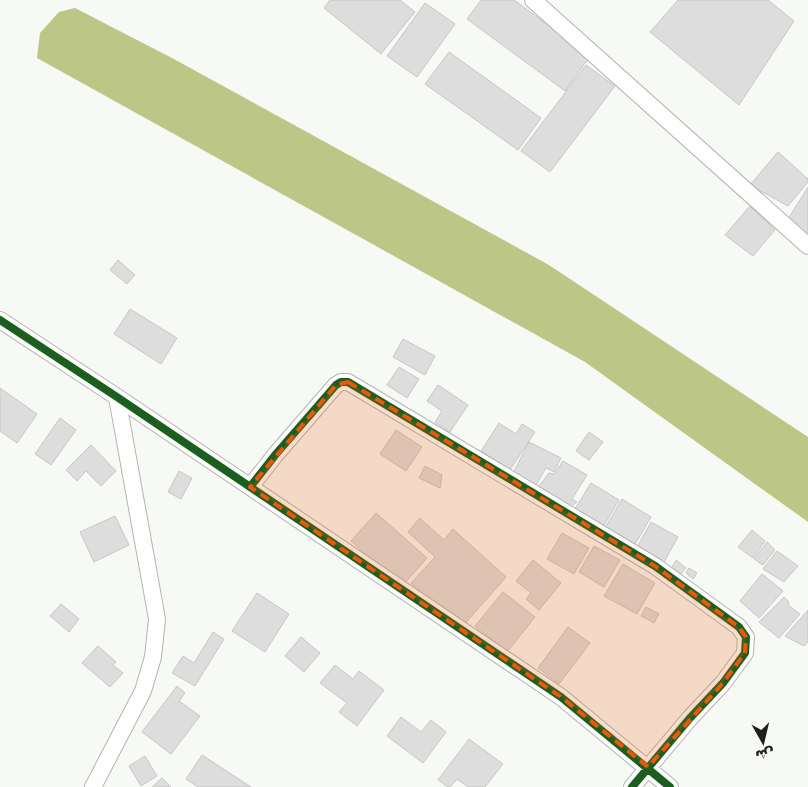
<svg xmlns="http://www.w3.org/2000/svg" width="808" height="787" font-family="'DejaVu Sans','Noto Sans Arabic',sans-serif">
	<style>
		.water { fill: #bcc787 }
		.building { fill: #dcdddc; stroke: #c6c7c6 }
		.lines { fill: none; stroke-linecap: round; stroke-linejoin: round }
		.minor-casing { stroke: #b3b4b2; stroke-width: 18 }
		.minor { stroke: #fefefe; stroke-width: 16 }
		.cycleway-casing { stroke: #f8faf4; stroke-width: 11 }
		.cycleway { stroke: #1b5e20; stroke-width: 8 }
		.marked { fill: #e8590c; fill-opacity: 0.2; stroke: #e8590c; stroke-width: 4; stroke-dasharray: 10 6; stroke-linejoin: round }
	</style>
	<rect width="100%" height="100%" fill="#f7f9f5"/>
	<path class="water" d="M75 8 172 58 549 265 808 437V522L585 362 37 58 40 33 59 12Z"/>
	<path class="building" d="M330 0H400L415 12 381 54 324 8Z
		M481 0H514L590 56 565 91 467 19Z
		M678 0H768L794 21 739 105 650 32Z
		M425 3 455 24 417 77 387 56Z
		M449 52 541 118 518 150 425 84Z
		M586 65 615 86 550 172 521 151Z
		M778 152 808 179V182L788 206 750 185Z
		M808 187V235L788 219Z
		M750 206 775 230 753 256 725 235Z
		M118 260 135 275 127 284 110 270Z
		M130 309 177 338 161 364 114 334Z
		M403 339 435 356 425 375 393 357Z
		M399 367 419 379 407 398 387 385Z
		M438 385 468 405 450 432 435 422 442 411 427 401Z
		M0 388 37 414 17 443 0 431Z
		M60 418 76 430 51 465 35 454Z
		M499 423 516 434 522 424 535 432 510 470 481 451Z
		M396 430 422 447 406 471 380 454Z
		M589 432 603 442 589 460 576 451Z
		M529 442 561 458 554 472 546 468 536 485 513 473Z
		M91 445 116 471 101 486 86 471 77 481 66 470Z
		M563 461 587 475 572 499 577 502 570 507 539 486 549 473 554 474Z
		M425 466 442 475 440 488 419 478Z
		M179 471 192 478 181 499 168 492Z
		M591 483 619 500 602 529 573 512Z
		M622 499 651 517 634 546 605 528Z
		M376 513 427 558 402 586 351 541Z
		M115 516 129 545 94 562 80 532Z
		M420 518 444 540 453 529 506 577 461 628 411 583 435 557 408 532Z
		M651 522 678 537 663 564 636 549Z
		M752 530 765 541 753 558 738 547Z
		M562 533 589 548 574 574 547 559Z
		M767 542 775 550 763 565 754 559Z
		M594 546 620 560 604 587 579 572Z
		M777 551 798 566 784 582 763 569Z
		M533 560 561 583 539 610 526 599 531 593 516 581Z
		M676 560 686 568 680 575 671 569Z
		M623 564 655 583 637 614 604 596Z
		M689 568 697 573 693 579 686 573Z
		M762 574 783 591 759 618 740 601Z
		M503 592 535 617 507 652 475 626Z
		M257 593 289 614 265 652 232 631Z
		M784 597 789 602 788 605 800 614 779 638 759 622Z
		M61 604 79 619 69 632 50 616Z
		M646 607 659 614 654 623 641 616Z
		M808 610V642L804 646 785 636Z
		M568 627 590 643 559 684 538 668Z
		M213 632 224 639 195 686 172 673 183 656 194 663Z
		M301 637 320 653 304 672 285 656Z
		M98 646 116 662 113 665 123 673 110 687 82 663Z
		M335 665 353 679 359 671 384 690 357 726 339 712 347 703 320 683Z
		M177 686 185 693 179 701 200 716 171 754 142 732Z
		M401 717 421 732 431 720 446 732 423 763 387 736Z
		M469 739 503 764 485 787H468L457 779 450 787H448L438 780Z
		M202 755 251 787H198L186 779Z
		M145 756 157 776 141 786 129 766Z
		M162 778 171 787H152Z"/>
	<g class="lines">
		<defs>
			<path id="minor" d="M533 0 808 246
				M0 320 117 397 561 697 670 787
				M250 487 276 454 336 385 341 382H348L655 566 739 627 746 637 745 653 723 683 690 718 632 787
				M93 787 143 691 153 657 157 619 117 397"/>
		</defs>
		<use href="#minor" class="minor-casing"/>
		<use href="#minor" class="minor"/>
		<defs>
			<path id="cycleway" d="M0 320 117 397 561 697 670 787
				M250 487 276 454 336 385 341 382H348L655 566 739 627 746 637 745 653 723 683 690 718 632 787"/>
		</defs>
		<use href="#cycleway" class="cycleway-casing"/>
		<use href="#cycleway" class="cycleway"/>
	</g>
	<path class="marked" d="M348 382 655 566 739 627 746 637 745 653 723 683 648 767 561 697 250 487 336 385Z"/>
	<g transform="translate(763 742) rotate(172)" stroke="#f8faf4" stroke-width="4" paint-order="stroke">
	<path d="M0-4L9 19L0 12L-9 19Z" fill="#1e1e1c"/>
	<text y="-8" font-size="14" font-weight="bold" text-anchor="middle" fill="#1e1e1c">ش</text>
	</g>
</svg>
